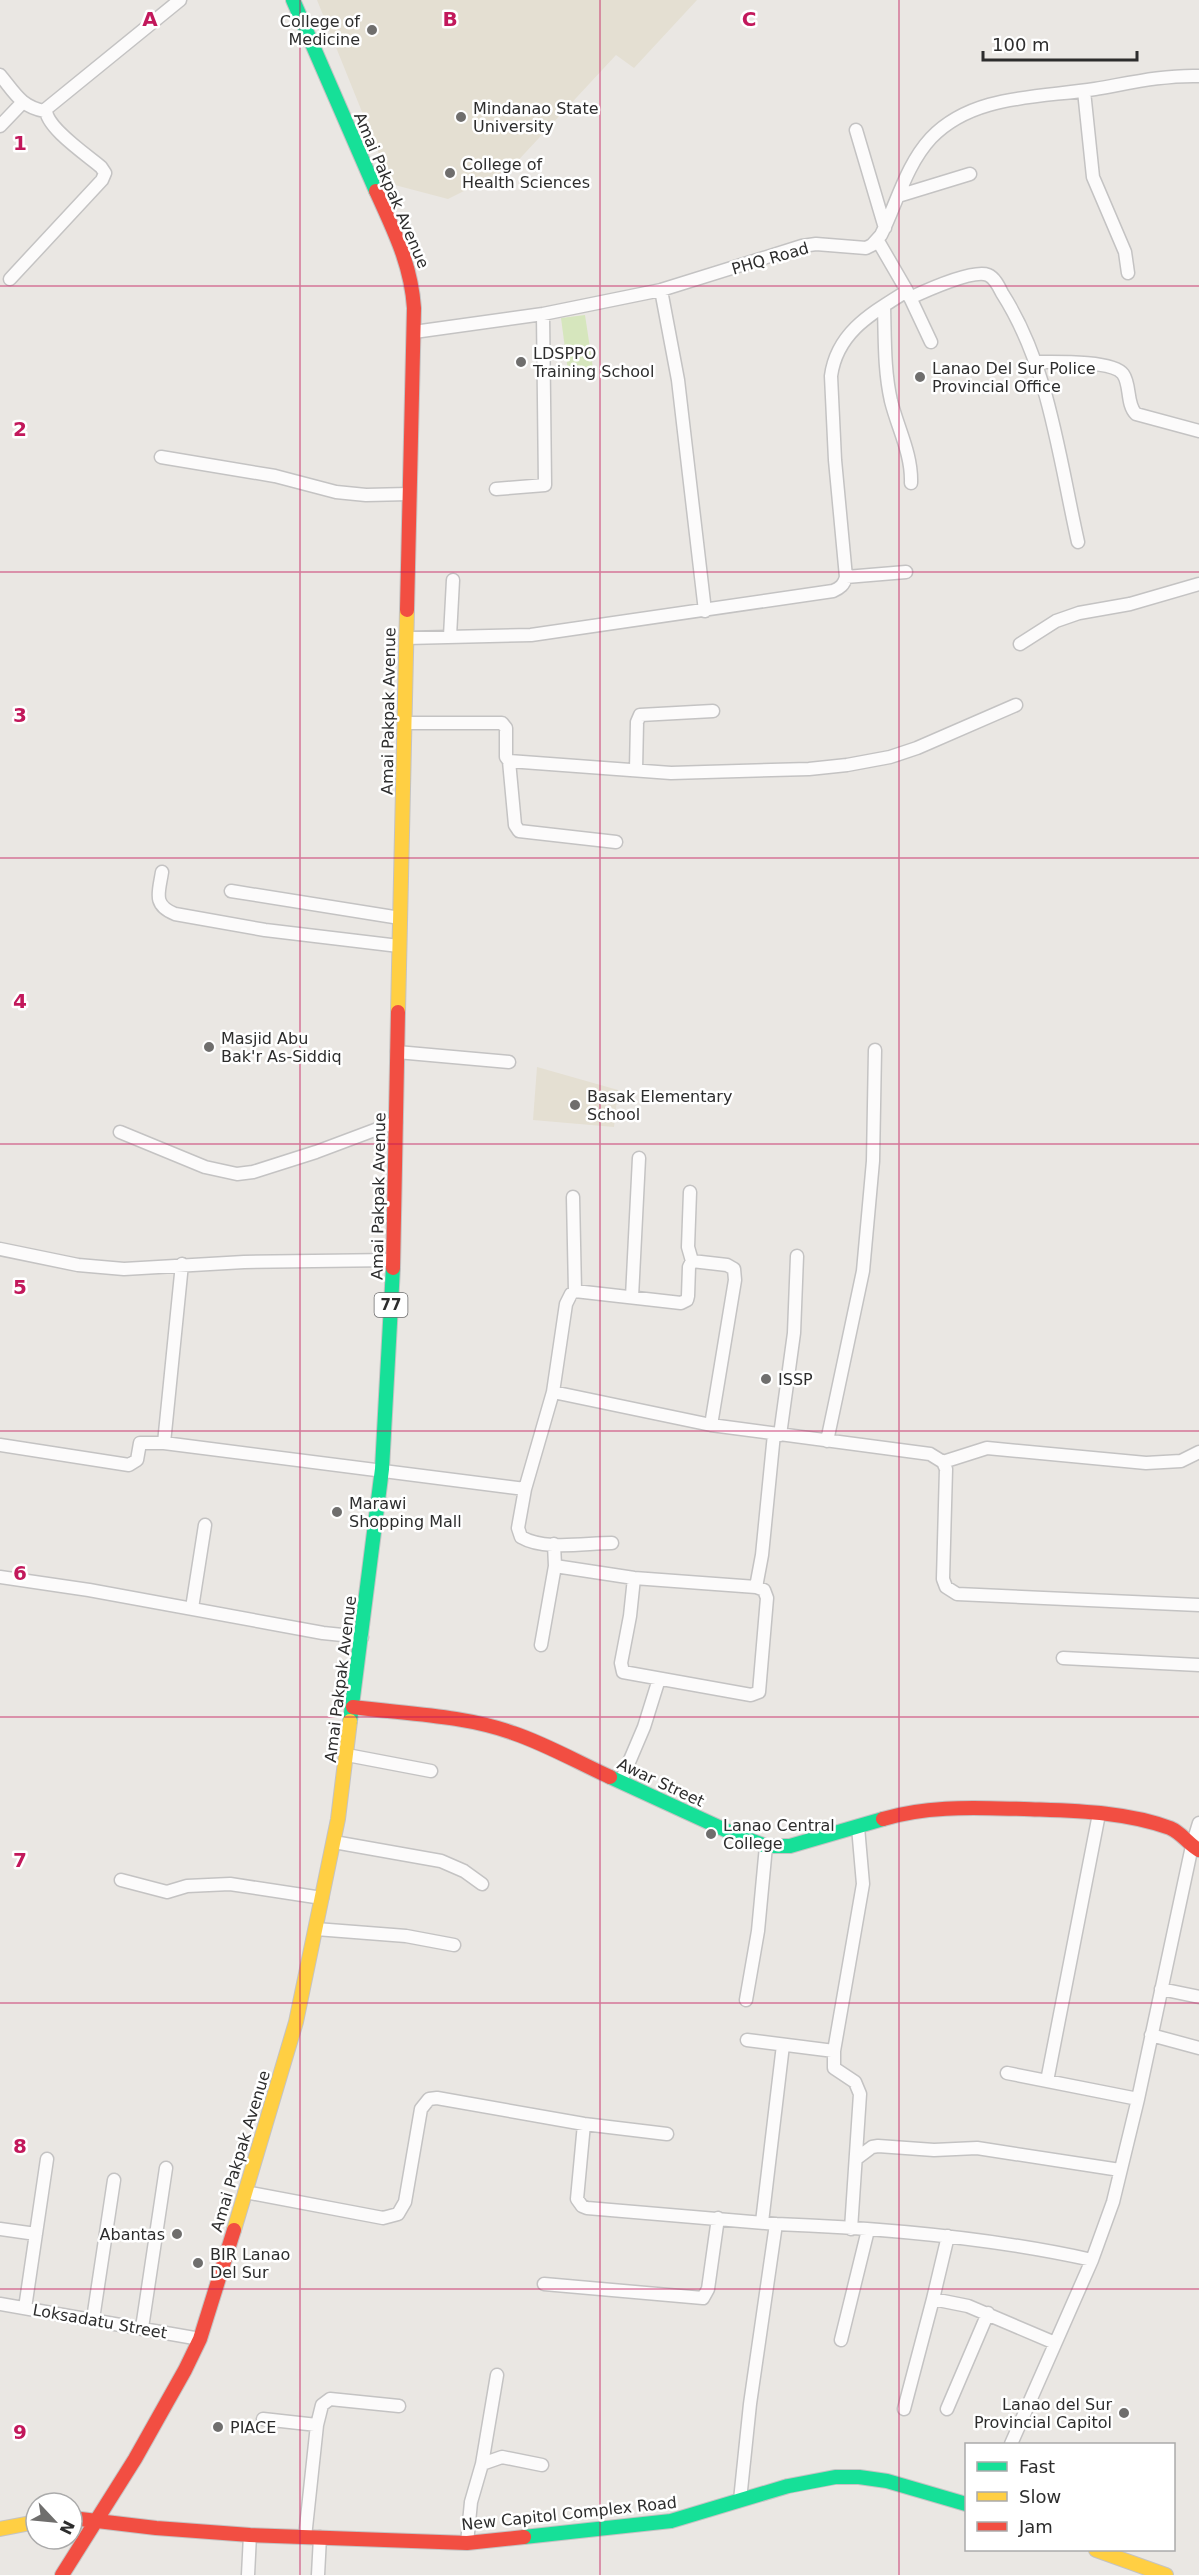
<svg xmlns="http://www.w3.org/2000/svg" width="1199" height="2575" font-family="'DejaVu Sans',sans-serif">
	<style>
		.education { fill: #e4dfd2 }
		.pitch { fill: #d6e6bd }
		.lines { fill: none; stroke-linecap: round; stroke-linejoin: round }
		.street-casing { stroke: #c4c3c3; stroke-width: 15 }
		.fast-casing { stroke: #c4c3c3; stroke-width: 16 }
		.slow-casing { stroke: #c4c3c3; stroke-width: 16 }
		.jam-casing { stroke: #c4c3c3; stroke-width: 16 }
		.street { stroke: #fcfbfb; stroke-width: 12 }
		.fast { stroke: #16e098; stroke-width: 14 }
		.slow { stroke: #ffcf43; stroke-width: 14 }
		.jam { stroke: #f24e42; stroke-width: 14 }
		.grid { fill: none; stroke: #c2185b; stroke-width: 1.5; stroke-opacity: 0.55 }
		.poi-dot { fill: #6f6e6d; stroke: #fff; stroke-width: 2 }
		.labels { text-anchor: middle; stroke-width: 5; stroke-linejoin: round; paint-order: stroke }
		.shield { fill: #fff; stroke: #6c6c6c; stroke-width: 1.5 }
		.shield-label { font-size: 15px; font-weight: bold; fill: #2d2d2d }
		.poi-label { font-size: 16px; fill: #2d2d2d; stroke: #fff; text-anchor: start }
		.street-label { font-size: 16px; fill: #2d2d2d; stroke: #fff }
		.grid-label { font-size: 20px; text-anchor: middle; font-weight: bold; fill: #c2185b; stroke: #fff; stroke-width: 5; stroke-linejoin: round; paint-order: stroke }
	</style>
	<rect width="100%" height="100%" fill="#eae7e3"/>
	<path class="education" d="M317 0H697L634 68 616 55 512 167 448 199 391 184Z
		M537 1067 618 1090 614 1127 533 1120Z"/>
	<path class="pitch" d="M585 315 593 368 568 371 561 318Z"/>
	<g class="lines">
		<defs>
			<path id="street" d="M0 75C15 93 21 107 45 111
				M1084 91 1093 177 1125 252 1128 273
				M0 126 22 103
				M856 130 885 228
				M898 196 970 174
				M878 241 907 291 931 342
				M10 279 102 180 105 173 101 167C87 155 45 127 46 109L180 0
				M661 290 678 380 705 611
				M910 298C925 291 973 269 988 275 995 278 999 287 1002 293 1049 366 1059 458 1078 542
				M884 307C885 339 884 370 891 401 898 429 912 454 911 483
				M414 332 543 314 661 290 802 246 816 244 866 248 872 245 881 235C897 203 906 165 931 138 973 94 1039 98 1095 89 1130 83 1163 75 1199 76
				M1036 362C1053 362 1113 360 1123 374 1131 385 1126 404 1136 414L1199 431
				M161 457 275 476 336 492 366 495 409 494
				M496 489 545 485 543 314
				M846 577 906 572
				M450 636 453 580
				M406 638 531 635 833 591C840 588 844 585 846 577L835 460 831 376C837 332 872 313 907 291
				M1020 644 1056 621 1079 613 1130 604 1199 584
				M404 723H502L506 728V757L509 761 671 773 809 769 847 765 890 757 917 748 1016 705
				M509 761 515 825 519 831 616 842
				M636 770 637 722 640 715 713 711
				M162 872C159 892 152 905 175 914L265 930 399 946
				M231 891 400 918
				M397 1052 509 1062
				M120 1132 205 1167 237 1174 253 1172 316 1152 396 1122
				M690 1192 688 1247 692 1261
				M573 1197 575 1291
				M0 1249 78 1265 124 1269 244 1262 393 1260
				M182 1264 164 1443 525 1489 553 1392 711 1425 930 1454 943 1462 946 1469 943 1579 946 1587 957 1594 1199 1605
				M632 1297 639 1158
				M553 1392 566 1304 571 1294 575 1291 681 1303 687 1300 688 1296 689 1267 692 1261 727 1265 734 1269 735 1280 711 1425
				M780 1435 794 1333 797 1256
				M827 1441 863 1271 873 1161 875 1050
				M0 1445 129 1465 137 1460 140 1443H164
				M943 1462 987 1448 1146 1463 1181 1461 1199 1452
				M525 1489 518 1528 521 1537C545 1551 585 1543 612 1543
				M554 1544 555 1566 634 1578 756 1587 764 1590 767 1598 759 1692 751 1695 623 1672 621 1663 630 1616 634 1578
				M0 1577 89 1590 323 1633 362 1637
				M756 1587 762 1555 774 1434
				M192 1608 205 1525
				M541 1645 555 1566
				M1063 1658 1199 1665
				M347 1755 431 1771
				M621 1781 644 1727 659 1679
				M334 1842 441 1861 464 1871 482 1884
				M121 1880 167 1892 187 1886 230 1884 322 1898
				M316 1929 406 1936 454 1945
				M1161 1989 1199 1997
				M746 2000 758 1931 766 1846
				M1151 2035 1199 2048
				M747 2040 834 2051 863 1884 858 1827
				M834 2051V2068L855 2082 860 2094 851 2229
				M1007 2073 1138 2099
				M1047 2081 1099 1814
				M584 2124 577 2199 582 2206 587 2208 776 2224
				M856 2159 872 2147 878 2146 934 2150 977 2148 1120 2170
				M245 2192 383 2218 398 2214 405 2202 421 2109 429 2099 437 2098 584 2124 667 2134
				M762 2222 783 2045
				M0 2229 36 2234
				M544 2284 703 2298 708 2289 718 2218
				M933 2299 948 2236
				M0 2304 200 2339
				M25 2308 47 2159
				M93 2319 114 2180
				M142 2328 166 2168
				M841 2340 868 2230
				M904 2409 933 2299 968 2306 1055 2343
				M947 2409 988 2313
				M263 2419 317 2425
				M1011 2444 1092 2260 1113 2202 1138 2099 1192 1846 1199 1823
				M482 2464 502 2457 542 2465
				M740 2500 750 2404 776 2224C882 2228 989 2237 1092 2260
				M305 2537 317 2425 322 2405 330 2399 399 2406
				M467 2543 471 2502 482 2464 497 2375
				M248 2575 250 2535
				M318 2575 320 2537"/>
			<path id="fast" d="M293 0 376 191
				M350 1721 382 1469 393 1268
				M610 1777 734 1834 766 1846H790L883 1819
				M524 2537 671 2521 788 2486 835 2477H859L887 2481 966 2504"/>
			<path id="slow" d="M398 1012 407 610
				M234 2230 296 2022 338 1819 350 1721
				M0 2529 36 2522
				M1096 2550 1166 2575"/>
			<path id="jam" d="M376 191C394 231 411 264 414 308L407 610
				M393 1268 398 1012
				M353 1707C406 1714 463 1715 513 1733 546 1744 579 1763 610 1777
				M883 1819C929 1805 977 1808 1024 1809 1073 1811 1124 1811 1170 1828 1182 1833 1188 1844 1199 1850
				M72 2518 156 2528 250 2535 467 2543 524 2537
				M62 2575 135 2459 185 2370 200 2339 234 2230"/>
		</defs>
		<use href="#street" class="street-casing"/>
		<use href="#fast" class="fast-casing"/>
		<use href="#slow" class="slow-casing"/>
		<use href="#jam" class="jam-casing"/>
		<use href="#street" class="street"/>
		<use href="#fast" class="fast"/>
		<use href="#slow" class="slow"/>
		<use href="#jam" class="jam"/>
	</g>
	<path class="grid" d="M300 0V2575M600 0V2575M899 0V2575M0 286H1199M0 572H1199M0 858H1199M0 1144H1199M0 1431H1199M0 1717H1199M0 2003H1199M0 2289H1199"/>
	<g class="poi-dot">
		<circle cx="372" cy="30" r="6"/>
		<circle cx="461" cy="117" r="6"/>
		<circle cx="450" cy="173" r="6"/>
		<circle cx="521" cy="362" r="6"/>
		<circle cx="920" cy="377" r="6"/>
		<circle cx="209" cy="1047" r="6"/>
		<circle cx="575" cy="1105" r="6"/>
		<circle cx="766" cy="1379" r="6"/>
		<circle cx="337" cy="1512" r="6"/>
		<circle cx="711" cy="1834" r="6"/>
		<circle cx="177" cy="2234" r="6"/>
		<circle cx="198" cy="2263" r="6"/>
		<circle cx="1124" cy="2413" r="6"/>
		<circle cx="218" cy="2427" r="6"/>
	</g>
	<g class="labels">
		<rect class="shield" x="374.5" y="1293" width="33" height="24" rx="4.5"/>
		<g class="shield-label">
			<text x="391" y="1310">77</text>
		</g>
		<g class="poi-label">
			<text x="360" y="27" text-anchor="end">College of<tspan x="360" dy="18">Medicine</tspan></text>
			<text x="473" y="114">Mindanao State<tspan x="473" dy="18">University</tspan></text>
			<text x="462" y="170">College of<tspan x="462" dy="18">Health Sciences</tspan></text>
			<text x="533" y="359">LDSPPO<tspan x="533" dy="18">Training School</tspan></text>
			<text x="932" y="374">Lanao Del Sur Police<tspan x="932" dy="18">Provincial Office</tspan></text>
			<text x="221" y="1044">Masjid Abu<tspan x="221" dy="18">Bak'r As-Siddiq</tspan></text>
			<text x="587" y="1102">Basak Elementary<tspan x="587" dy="18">School</tspan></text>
			<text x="778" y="1385">ISSP</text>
			<text x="349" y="1509">Marawi<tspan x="349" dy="18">Shopping Mall</tspan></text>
			<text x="723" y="1831">Lanao Central<tspan x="723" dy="18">College</tspan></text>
			<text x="165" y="2240" text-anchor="end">Abantas</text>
			<text x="210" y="2260">BIR Lanao<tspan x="210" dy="18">Del Sur</tspan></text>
			<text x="1112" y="2410" text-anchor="end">Lanao del Sur<tspan x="1112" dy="18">Provincial Capitol</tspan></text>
			<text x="230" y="2433">PIACE</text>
		</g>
		<g class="street-label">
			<text transform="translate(392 190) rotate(67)" y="6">Amai Pakpak Avenue</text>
			<text transform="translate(770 258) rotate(-16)" y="6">PHQ Road</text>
			<text transform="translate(388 711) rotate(-89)" y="6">Amai Pakpak Avenue</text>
			<text transform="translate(378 1196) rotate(-89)" y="6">Amai Pakpak Avenue</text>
			<text transform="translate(340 1679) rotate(-83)" y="6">Amai Pakpak Avenue</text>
			<text transform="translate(661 1782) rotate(25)" y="6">Awar Street</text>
			<text transform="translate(240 2151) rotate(-73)" y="6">Amai Pakpak Avenue</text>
			<text transform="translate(100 2321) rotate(10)" y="6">Loksadatu Street</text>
			<text transform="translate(569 2513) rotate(-6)" y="6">New Capitol Complex Road</text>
		</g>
	</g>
	<g class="grid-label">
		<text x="150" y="26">A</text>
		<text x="450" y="26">B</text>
		<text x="749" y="26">C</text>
		<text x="20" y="150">1</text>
		<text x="20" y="436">2</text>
		<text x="20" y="722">3</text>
		<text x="20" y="1008">4</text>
		<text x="20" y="1294">5</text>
		<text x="20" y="1580">6</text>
		<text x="20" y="1867">7</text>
		<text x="20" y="2153">8</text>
		<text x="20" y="2439">9</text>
	</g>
	<rect x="965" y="2443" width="210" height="108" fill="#ffffff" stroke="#ababab" stroke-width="1.5"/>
	<rect x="977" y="2462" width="30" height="9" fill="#16e098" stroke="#ababab" stroke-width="1.5"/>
	<text x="1019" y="2473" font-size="18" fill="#2d2d2d">Fast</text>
	<rect x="977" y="2492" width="30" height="9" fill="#ffcf43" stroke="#ababab" stroke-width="1.5"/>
	<text x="1019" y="2503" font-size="18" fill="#2d2d2d">Slow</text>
	<rect x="977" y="2522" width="30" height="9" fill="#f24e42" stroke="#ababab" stroke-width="1.5"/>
	<text x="1019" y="2533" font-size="18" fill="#2d2d2d">Jam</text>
	<g transform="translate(54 2521) rotate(116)"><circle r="28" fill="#ffffff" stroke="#ababab" stroke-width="1.5"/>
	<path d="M0-4.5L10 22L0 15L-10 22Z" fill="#6f6e6d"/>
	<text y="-9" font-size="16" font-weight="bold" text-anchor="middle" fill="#2d2d2d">N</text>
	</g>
	<path d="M983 51v9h154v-9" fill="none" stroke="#2d2d2d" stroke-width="3"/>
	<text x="992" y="51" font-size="18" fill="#2d2d2d" stroke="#ffffff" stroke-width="4.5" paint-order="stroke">100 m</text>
</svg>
